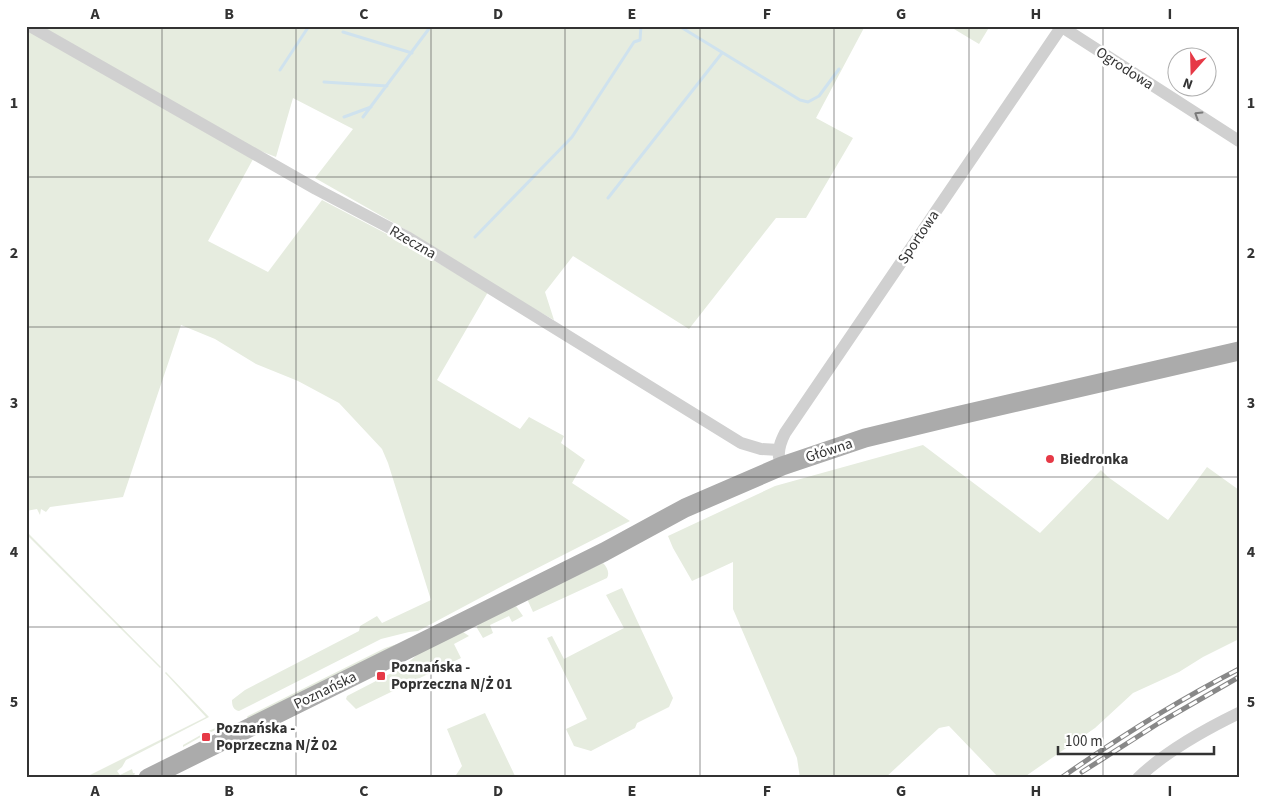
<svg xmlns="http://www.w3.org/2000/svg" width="1265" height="804" font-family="'Source Sans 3',sans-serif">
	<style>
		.green { fill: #e6ecdf }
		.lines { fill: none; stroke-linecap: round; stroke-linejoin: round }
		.stream { stroke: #cfe2ee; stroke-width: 3 }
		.minor { stroke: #d0d0d0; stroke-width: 12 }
		.primary { stroke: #ababab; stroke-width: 19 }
		.rail-casing { stroke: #888; stroke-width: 5 }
		.rail { stroke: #fff; stroke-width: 3; stroke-dasharray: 9; stroke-linecap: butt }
		.oneway { stroke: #7a7a7a }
		.grid { fill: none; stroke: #333; stroke-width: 1; stroke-opacity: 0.55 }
		.poi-dot { fill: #e63946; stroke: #fff; stroke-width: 2 }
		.labels { text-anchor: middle; stroke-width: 5; stroke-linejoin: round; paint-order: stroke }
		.street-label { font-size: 15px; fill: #333; stroke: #fff }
		.poi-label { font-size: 15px; font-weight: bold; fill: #333; stroke: #fff; text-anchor: start }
		.neatline { fill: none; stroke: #333; stroke-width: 2 }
		.grid-label { font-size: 16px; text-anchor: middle; font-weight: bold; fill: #333 }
	</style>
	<rect width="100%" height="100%" fill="#fff"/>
	<path class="green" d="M26 26H865L816 118 853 138 806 218H776L689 329 573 256 545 292 554 320 529 306 408 231 315 178 353 129 293 98 276 157 258 150 208 241 268 272 322 200 404 243 488 292 437 380 520 429 529 417 564 436 561 443 585 460 572 483 630 521 512 581 418 631 409 632 381 639 239 711C233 710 232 705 232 700L245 690 359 631 360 626 377 616 382 623 431 600 388 463 382 449 339 403 298 381 256 364 215 339 181 325 123 497 50 507 46 512 41 509 40 515 37 509 26 511Z
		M949 26H990L979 44Z
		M923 445 1040 533 1101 470 1108 477 1168 520 1207 467 1239 490V639L1203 657 1179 672 1133 693 1095 728 1023 778H999L949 726 939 728 885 778H800L797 758 733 609V562L692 581 673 548 668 536 775 486Z
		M26 531 161 667 160 668 26 534Z
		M603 563C607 567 610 573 607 578L533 612 528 601V599Z
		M622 588 673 698 669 707 637 723 635 728 591 751 574 746 566 729 587 719 547 638 552 636 564 659 624 628 606 595Z
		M516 606 523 616 512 622 509 616 490 625 493 633 483 638 477 628 478 624Z
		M463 632 469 636 454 644 461 658 356 709 346 699 347 696 403 667 419 653Z
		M400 643 248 719 247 717 248 716 385 648Z
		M166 672 209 717 126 760 122 767 117 771 120 775 132 769 133 773H135L133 778H84L206 717 165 673Z
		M485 713 515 776 512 778H454L462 766 447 729Z
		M225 724C220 729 213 731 206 734 198 738 191 743 183 747V745L206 732Z"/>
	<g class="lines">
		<path class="stream" d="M679 26 800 100 808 102 819 96 839 69
			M343 32 412 53
			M280 70 309 26
			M324 82 387 86
			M344 117 371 107
			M363 117 431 26
			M608 198 722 53
			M475 237 572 137 634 42 640 40 641 26"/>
		<path class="minor" d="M30 26 316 189 409 238 741 443 761 449 779 450
			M1062 27 1239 141
			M779 457C778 448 781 441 785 433L1062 26
			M1138 778C1166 751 1204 730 1239 713"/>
		<path class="primary" d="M148 778 604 552 685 508 782 466 865 438 952 417 1239 351"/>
		<defs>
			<path id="rail" d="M1082 772 1159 723 1239 677
				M1061 778C1118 738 1177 701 1239 669"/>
		</defs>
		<use href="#rail" class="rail-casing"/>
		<use href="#rail" class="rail"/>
	</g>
	<defs><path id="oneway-chevron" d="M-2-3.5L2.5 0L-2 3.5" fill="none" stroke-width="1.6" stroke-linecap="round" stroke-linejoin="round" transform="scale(1.25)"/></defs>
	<use class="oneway" href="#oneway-chevron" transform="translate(1198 115) rotate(-148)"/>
	<path class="grid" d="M162 26V778M296 26V778M431 26V778M565 26V778M700 26V778M834 26V778M969 26V778M1103 26V778M26 177H1239M26 327H1239M26 477H1239M26 627H1239"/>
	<g class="poi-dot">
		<circle cx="1050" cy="459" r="5"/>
		<rect x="376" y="671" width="10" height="10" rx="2.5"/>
		<rect x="201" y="732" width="10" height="10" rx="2.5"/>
	</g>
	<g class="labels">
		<g class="street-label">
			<text transform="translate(1125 68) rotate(33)" y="5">Ogrodowa</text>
			<text transform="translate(918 237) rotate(-56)" y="5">Sportowa</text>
			<text transform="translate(413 242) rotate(30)" y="5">Rzeczna</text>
			<text transform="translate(829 450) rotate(-18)" y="5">Główna</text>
			<text transform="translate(325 690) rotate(-26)" y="5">Poznańska</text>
		</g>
		<g class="poi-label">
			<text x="1060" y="464">Biedronka</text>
			<text x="391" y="672">Poznańska -<tspan x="391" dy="17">Poprzeczna N/Ż 01</tspan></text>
			<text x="216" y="733">Poznańska -<tspan x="216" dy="17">Poprzeczna N/Ż 02</tspan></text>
		</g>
	</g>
	<rect width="1265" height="804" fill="none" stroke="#ffffff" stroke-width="55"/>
	<g transform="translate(1192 72) rotate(200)"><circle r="24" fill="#ffffff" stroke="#adadad"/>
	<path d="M0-4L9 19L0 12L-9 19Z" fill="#e63946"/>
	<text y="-8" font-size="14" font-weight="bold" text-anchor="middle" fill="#333333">N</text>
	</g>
	<path d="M1058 746v8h156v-8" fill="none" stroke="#333333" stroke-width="2.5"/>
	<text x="1065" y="746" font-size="15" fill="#333333" stroke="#ffffff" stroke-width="4" paint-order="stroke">100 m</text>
	<rect x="28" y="28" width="1210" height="748" class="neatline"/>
	<g class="grid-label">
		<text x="95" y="19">A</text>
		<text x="229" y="19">B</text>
		<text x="364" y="19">C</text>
		<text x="498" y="19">D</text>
		<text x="632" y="19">E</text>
		<text x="767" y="19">F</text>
		<text x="901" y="19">G</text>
		<text x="1036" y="19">H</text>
		<text x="1170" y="19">I</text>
		<text x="14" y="108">1</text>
		<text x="1251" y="108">1</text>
		<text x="14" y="258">2</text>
		<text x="1251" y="258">2</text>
		<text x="14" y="408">3</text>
		<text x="1251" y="408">3</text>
		<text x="14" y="557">4</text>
		<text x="1251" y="557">4</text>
		<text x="14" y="707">5</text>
		<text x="1251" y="707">5</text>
		<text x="95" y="796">A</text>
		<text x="229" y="796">B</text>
		<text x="364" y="796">C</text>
		<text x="498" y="796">D</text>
		<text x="632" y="796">E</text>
		<text x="767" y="796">F</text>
		<text x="901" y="796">G</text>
		<text x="1036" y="796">H</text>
		<text x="1170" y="796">I</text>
	</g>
</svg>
